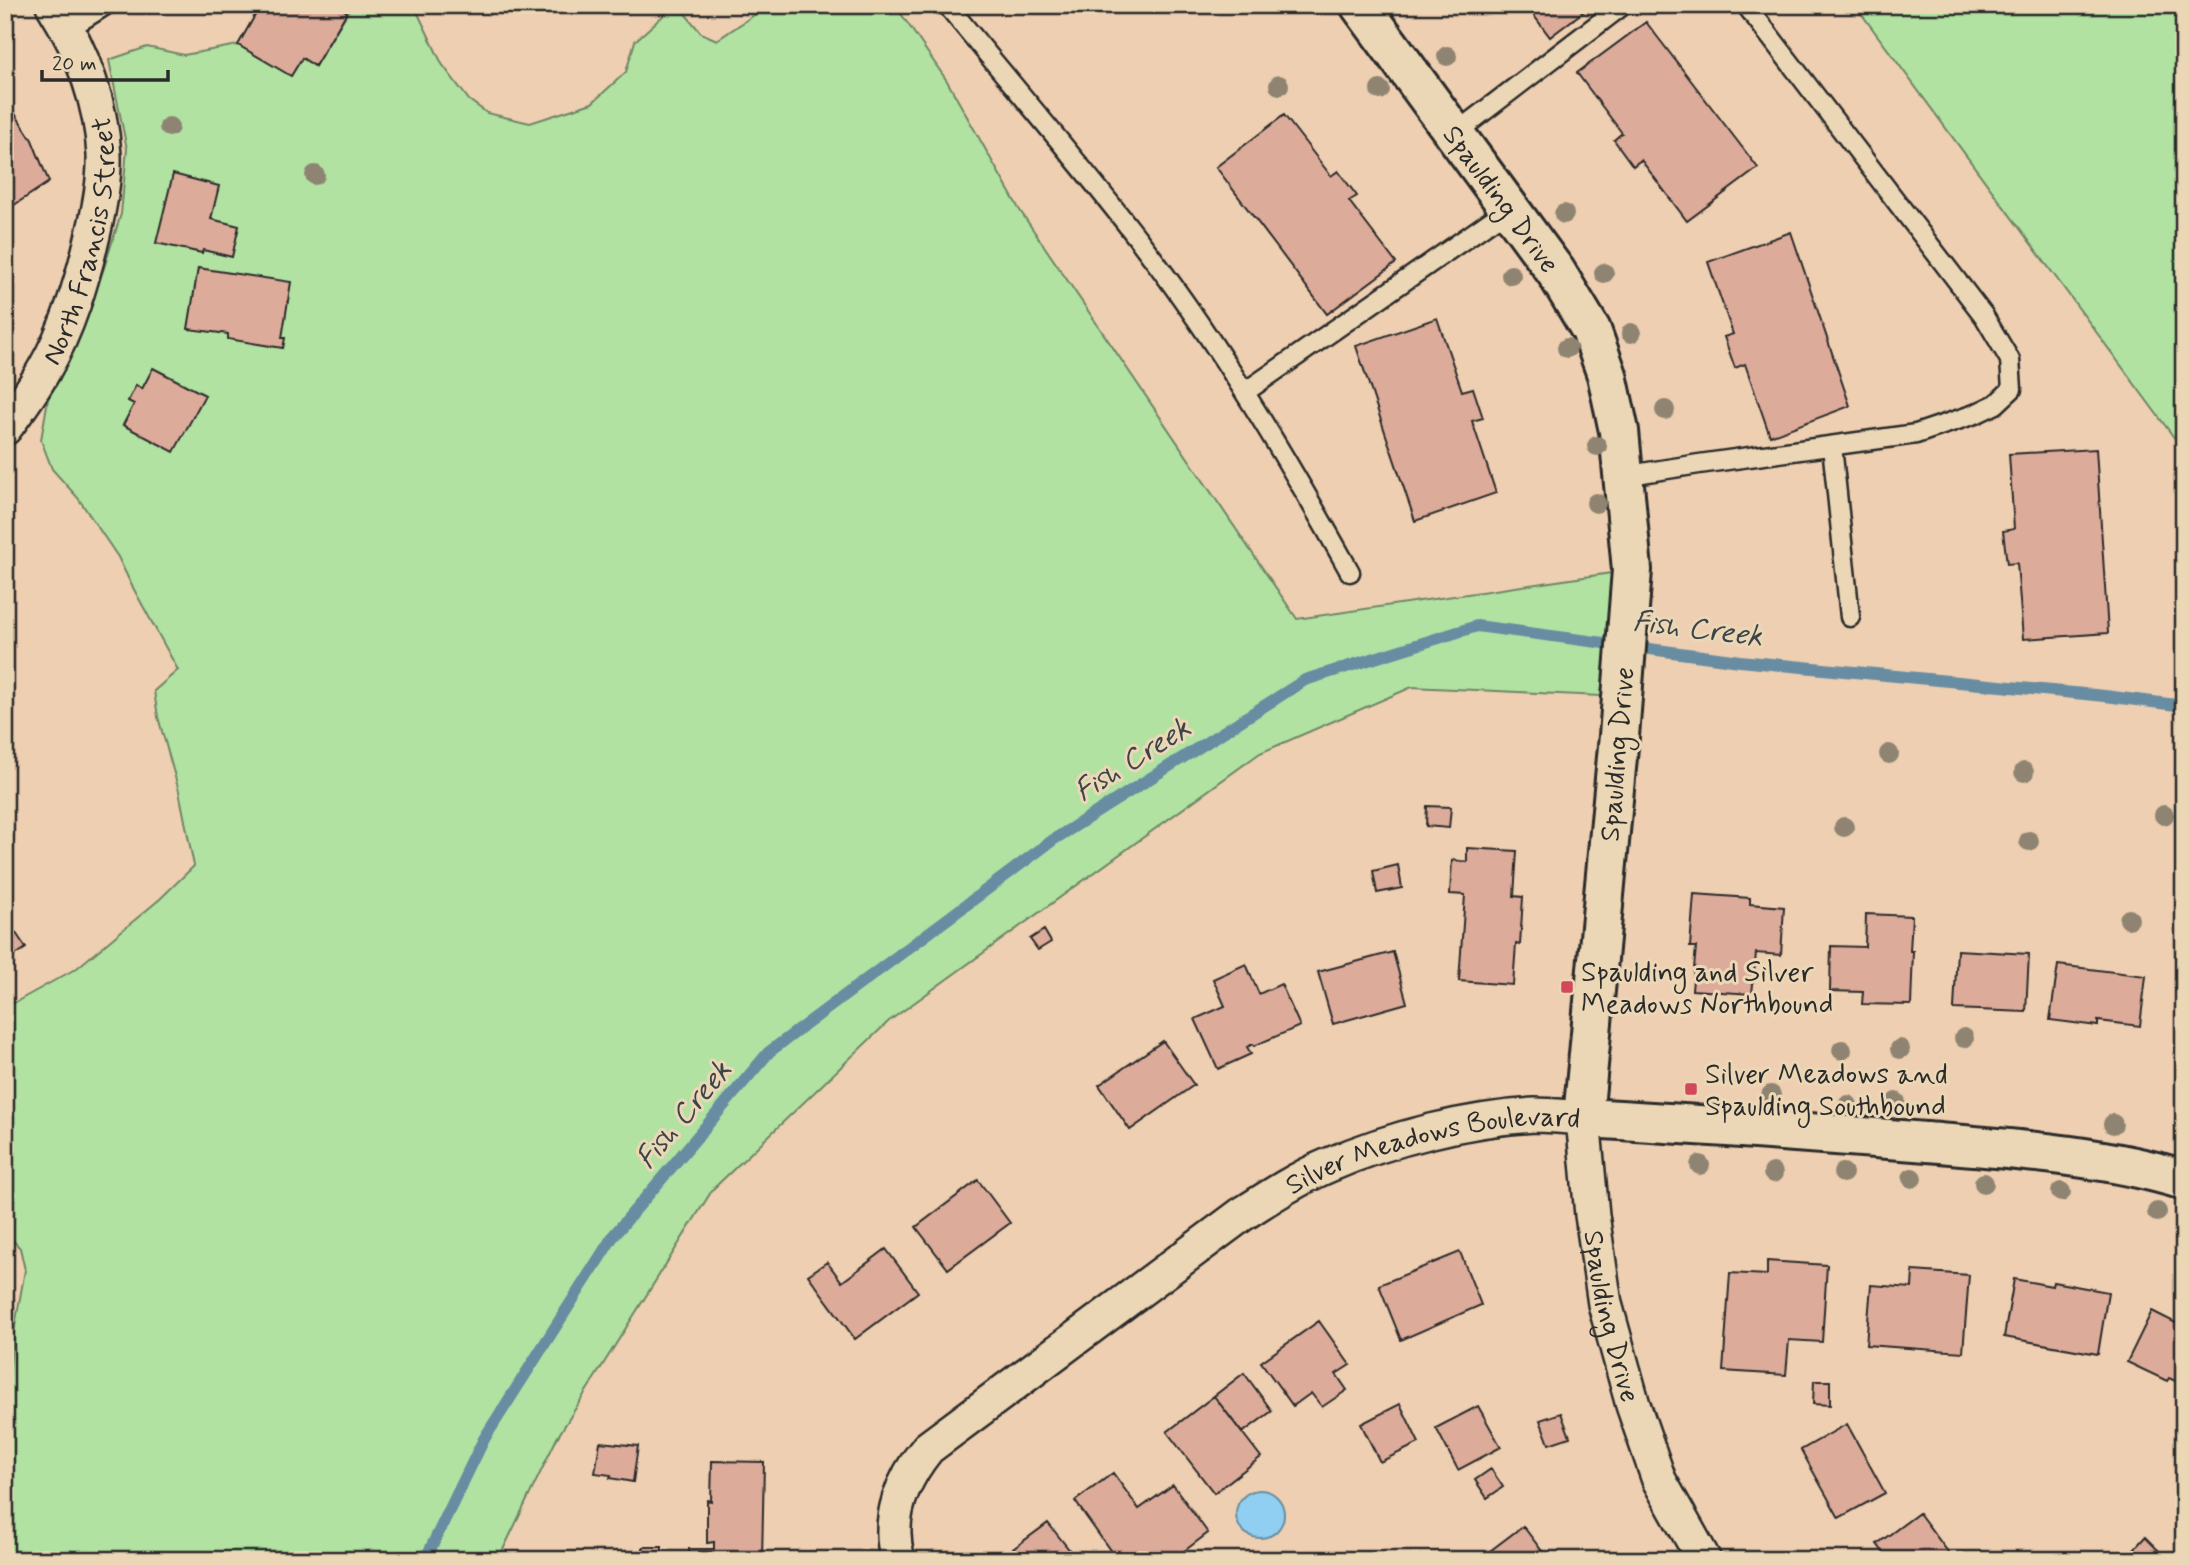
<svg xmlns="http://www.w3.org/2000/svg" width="2189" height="1565" font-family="Mynerve,sans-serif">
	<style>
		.green { fill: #b1e2a2; stroke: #6e8666; stroke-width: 2 }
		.water { fill: #90cff1; stroke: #688da2; stroke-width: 2 }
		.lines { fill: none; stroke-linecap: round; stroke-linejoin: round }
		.stream { stroke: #688da2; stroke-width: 12 }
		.building { fill: #ddab9a; stroke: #2b2b2b; stroke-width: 2 }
		.service-casing { stroke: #2b2b2b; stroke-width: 23 }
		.minor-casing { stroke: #2b2b2b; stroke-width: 38 }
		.tertiary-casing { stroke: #2b2b2b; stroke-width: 44 }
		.service { stroke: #ebd7b5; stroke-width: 18 }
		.minor { stroke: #ebd7b5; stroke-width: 33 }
		.tertiary { stroke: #ebd7b5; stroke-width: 38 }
		.tree { fill: #8e8471 }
		.poi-dot { fill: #d1495b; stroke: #ebd7b5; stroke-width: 2.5 }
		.labels { text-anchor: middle; stroke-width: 6; stroke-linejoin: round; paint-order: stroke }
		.street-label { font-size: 28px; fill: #2b2b2b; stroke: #ebd7b5 }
		.poi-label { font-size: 28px; fill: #2b2b2b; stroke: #ebd7b5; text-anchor: start }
		.water-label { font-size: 30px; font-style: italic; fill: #3a4449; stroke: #ebd7b5 }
	</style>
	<rect width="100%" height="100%" fill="#eecfb1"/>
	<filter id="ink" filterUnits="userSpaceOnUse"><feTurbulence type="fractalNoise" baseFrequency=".0143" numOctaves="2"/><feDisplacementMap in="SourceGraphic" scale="14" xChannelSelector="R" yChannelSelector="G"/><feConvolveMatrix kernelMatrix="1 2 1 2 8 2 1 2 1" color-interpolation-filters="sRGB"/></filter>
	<g filter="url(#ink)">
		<path class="green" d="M352 5H414L442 64 469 100 487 113 530 123 592 103 626 72 635 41 675 5H678L701 33 717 40 769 5H895L947 81 1019 209 1297 619 1632 570 1622 697 1412 687 1260 753 889 1021 713 1189 557 1438 498 1560H5V1424L12 1343 25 1270 20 1248 5 1232V1008L77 968 160 899 194 866 179 791 158 717 154 691 178 670 131 584 118 557 78 498 52 469 41 440 48 399 72 351 104 268 121 214 127 149 109 60 147 47 184 55 238 45 291 76 302 58 315 66Z
			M1855 5H2184V451Z"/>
		<path class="water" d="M1236 1514a24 24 0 1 1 48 0a24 24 0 1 1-48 0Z"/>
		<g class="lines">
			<path class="stream" d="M425 1560 484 1439 614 1235 769 1052 1053 840 1305 680 1477 626 1740 661 2105 696 2184 706"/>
		</g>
		<path class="building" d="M261 5H336L347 12 315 66 302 58 291 76 238 45Z
			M1526 5H1592L1550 37Z
			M1646 22 1758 168 1687 221 1641 160 1633 166 1614 140 1622 133 1577 73Z
			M5 98 32 140 49 182 5 211Z
			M1284 115 1331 176 1338 171 1357 196 1349 201 1396 263 1327 314 1216 167Z
			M173 174 219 186 211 219 239 226 232 257 203 250 202 253 156 243Z
			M1791 232 1850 406 1770 436 1745 364 1735 368 1724 337 1733 334 1708 262Z
			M198 268 291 282 282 338H285L283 348 228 339V334L188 329Z
			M1437 318 1462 391 1473 388 1483 418 1472 421 1496 493 1415 521 1356 346Z
			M153 368 205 395 174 452 123 425 134 404 128 401 136 385 142 389Z
			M2096 449 2108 633 2023 639 2017 563 2007 564 2003 531 2014 529 2009 454Z
			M1427 806 1451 807 1449 828 1426 826Z
			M1467 848 1517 851 1514 896 1523 897 1520 945 1516 944 1513 985 1459 981 1465 895 1450 894 1452 860 1467 862Z
			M1398 865 1402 888 1377 893 1373 871Z
			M1694 894 1750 898V904L1784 907 1781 955 1756 953 1752 994 1692 990 1696 947H1690Z
			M1866 914 1912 916 1910 951H1913L1911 1005 1862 1004 1863 992 1830 991 1831 946 1865 947Z
			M5 917 26 948 5 962Z
			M1044 930 1051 942 1038 950 1030 939Z
			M1957 950 2029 954 2026 1012 1954 1009Z
			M1393 952 1407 1003 1333 1024 1318 972Z
			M1246 964 1259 994 1281 984 1300 1026 1254 1046 1253 1044 1247 1047 1251 1054 1218 1069 1195 1019 1225 1006 1213 979Z
			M2058 965 2146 976 2140 1026 2098 1021V1026L2050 1020Z
			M1163 1041 1194 1085 1130 1130 1099 1085Z
			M978 1180 1010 1223 948 1269 916 1227Z
			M886 1249 918 1292 855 1339 808 1275 827 1262 842 1282Z
			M1460 1252 1481 1305 1401 1340 1379 1285Z
			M1767 1261 1827 1265 1822 1342 1789 1340 1786 1375 1723 1371 1730 1273 1767 1275Z
			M1913 1271 1969 1275 1963 1352 1866 1345 1871 1285 1912 1288Z
			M2014 1279 2052 1286 2053 1282 2108 1292 2098 1354 2004 1337Z
			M2152 1311 2184 1327V1385L2169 1378 2167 1381 2127 1362Z
			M1319 1321 1350 1365 1336 1374 1347 1390 1322 1407 1311 1393 1293 1406 1261 1362Z
			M1244 1373 1272 1411 1242 1433 1214 1396Z
			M1814 1381H1830V1405L1813 1404Z
			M1214 1396 1261 1457 1214 1493 1167 1432Z
			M1400 1404 1419 1443 1380 1462 1361 1424Z
			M1478 1406 1501 1447 1458 1470 1436 1428Z
			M1561 1413 1570 1437 1549 1444 1540 1420Z
			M1847 1424 1885 1493 1839 1518 1801 1450Z
			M600 1442 638 1446 633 1482 610 1478 611 1475 595 1473Z
			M712 1461 764 1462 762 1560H689V1549H714V1542L707 1543V1500L711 1501Z
			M1491 1469 1503 1487 1487 1498 1475 1480Z
			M1113 1473 1139 1509 1173 1485 1208 1533 1175 1558 1174 1557 1169 1560H1117L1075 1501Z
			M1919 1513 1954 1560H1889L1877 1544Z
			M1048 1523 1071 1552 1069 1554 1075 1560H1004L1002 1557Z
			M1523 1526 1548 1559 1553 1555 1556 1560H1478Z
			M2145 1537 2166 1558 2164 1560H2144L2134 1549Z
			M643 1547H662V1560H643Z"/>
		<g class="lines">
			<defs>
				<path id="service" d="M947 5C1012 85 1080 163 1142 244 1221 347 1287 459 1350 572
					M68 29 106 5
					M1453 135 1623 5
					M1245 392 1508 209
					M1832 446 1850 617
					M1623 476 1699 464 1916 434 1975 414 1996 404 2012 389 2010 360 1984 316 1746 5"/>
				<g id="minor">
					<path id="s1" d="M5 428C19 409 33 390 44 370 68 329 82 281 93 235 99 210 105 181 104 155 101 101 82 51 53 5"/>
					<path id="s2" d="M898 1560C886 1519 902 1480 928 1448L1241 1215C1269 1197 1298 1178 1329 1165 1391 1138 1467 1119 1535 1115 1551 1115 1567 1117 1583 1118L1592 1215 1605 1304 1633 1405 1659 1480 1704 1560"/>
				</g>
				<g id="tertiary">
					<path id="s3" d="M1360 5 1556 272 1591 330 1607 375 1619 431 1632 570 1619 736 1583 1118C1698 1124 1812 1133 1927 1142 2009 1149 2105 1155 2184 1180"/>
				</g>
			</defs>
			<use href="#service" class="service-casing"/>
			<use href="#minor" class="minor-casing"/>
			<use href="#tertiary" class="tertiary-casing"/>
			<use href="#service" class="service"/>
			<use href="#minor" class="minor"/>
			<use href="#tertiary" class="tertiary"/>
		</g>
		<g class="tree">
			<circle cx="1447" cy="56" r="10"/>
			<circle cx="1279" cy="85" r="10"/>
			<circle cx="1380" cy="90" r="10"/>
			<circle cx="169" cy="127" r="10"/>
			<circle cx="315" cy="175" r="10"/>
			<circle cx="1564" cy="214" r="10"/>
			<circle cx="1604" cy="273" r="10"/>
			<circle cx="1511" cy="275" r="10"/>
			<circle cx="1631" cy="333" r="10"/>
			<circle cx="1567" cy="348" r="10"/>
			<circle cx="1665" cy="410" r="10"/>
			<circle cx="1597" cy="446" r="10"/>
			<circle cx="1596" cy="503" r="10"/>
			<circle cx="1889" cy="754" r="10"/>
			<circle cx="2024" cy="772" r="10"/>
			<circle cx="2164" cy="815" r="10"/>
			<circle cx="1844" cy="827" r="10"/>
			<circle cx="2029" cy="841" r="10"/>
			<circle cx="2129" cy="919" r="10"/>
			<circle cx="1964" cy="1038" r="10"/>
			<circle cx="1900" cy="1049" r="10"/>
			<circle cx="1842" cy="1050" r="10"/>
			<circle cx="1771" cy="1095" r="10"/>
			<circle cx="1896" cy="1102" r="10"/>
			<circle cx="1848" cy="1105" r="10"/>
			<circle cx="2113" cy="1124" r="10"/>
			<circle cx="1700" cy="1165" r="10"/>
			<circle cx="1773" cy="1173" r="10"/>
			<circle cx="1843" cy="1173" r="10"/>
			<circle cx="1912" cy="1178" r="10"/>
			<circle cx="1984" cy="1183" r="10"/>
			<circle cx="2061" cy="1192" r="10"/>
			<circle cx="2157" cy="1212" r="10"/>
		</g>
	</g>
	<g class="poi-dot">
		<rect x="1560" y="980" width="14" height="14" rx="3.5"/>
		<rect x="1684" y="1082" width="14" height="14" rx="3.5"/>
	</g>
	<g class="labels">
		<g class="street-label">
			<text dy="10" stroke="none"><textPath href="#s3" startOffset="240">Spaulding Drive</textPath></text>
			<text dy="10" stroke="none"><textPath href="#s1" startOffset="206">North Francis Street</textPath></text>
			<text transform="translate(1616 754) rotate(-85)" y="10">Spaulding Drive</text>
			<text dy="10" stroke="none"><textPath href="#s2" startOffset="718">Silver Meadows Boulevard</textPath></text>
			<text dy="10" stroke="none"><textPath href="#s2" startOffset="1074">Spaulding Drive</textPath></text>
		</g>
		<g class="poi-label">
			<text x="1581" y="981">Spaulding and Silver<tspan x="1581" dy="32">Meadows Northbound</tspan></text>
			<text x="1705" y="1083">Silver Meadows and<tspan x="1705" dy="32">Spaulding Southbound</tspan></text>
		</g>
		<g class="water-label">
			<text transform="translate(1698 628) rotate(7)" y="10">Fish Creek</text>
			<text transform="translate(1132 759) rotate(-32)" y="10">Fish Creek</text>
			<text transform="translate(683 1114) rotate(-50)" y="10">Fish Creek</text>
		</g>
	</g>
	<rect width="2189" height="1565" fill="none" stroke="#ebd7b5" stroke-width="28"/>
	<rect x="14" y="14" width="2161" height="1537" fill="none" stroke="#2b2b2b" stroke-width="2.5" filter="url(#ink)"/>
	<path d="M42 70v10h126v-10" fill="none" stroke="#2b2b2b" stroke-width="3.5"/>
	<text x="52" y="70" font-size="21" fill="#2b2b2b" stroke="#ebd7b5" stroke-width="5" paint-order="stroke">20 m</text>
</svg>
